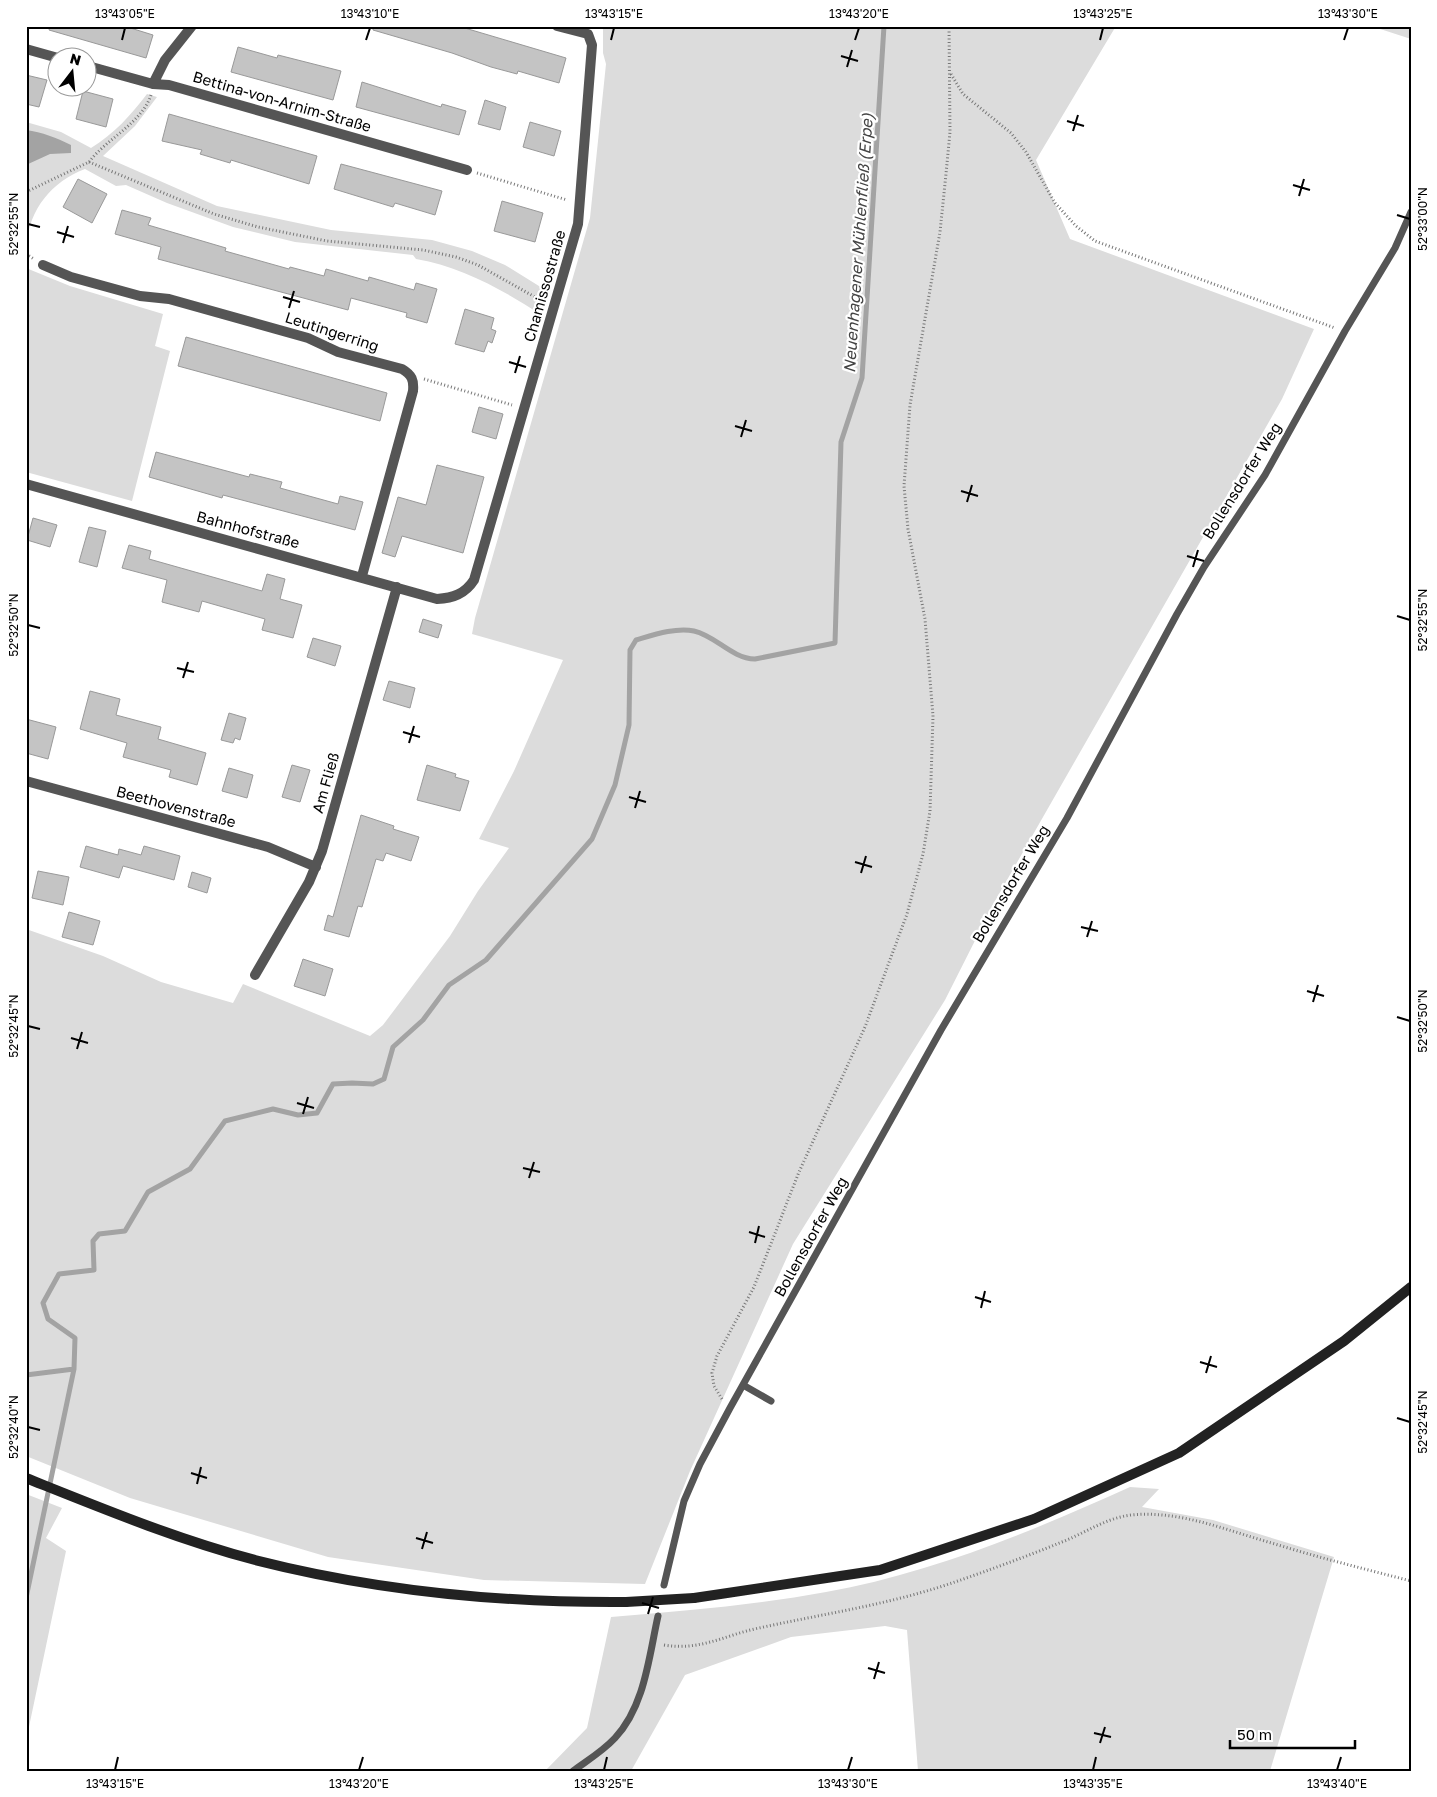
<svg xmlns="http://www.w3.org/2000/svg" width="1437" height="1797" font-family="'Golos Text',sans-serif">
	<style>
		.green { fill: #dcdcdc }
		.water { fill: #a3a3a3 }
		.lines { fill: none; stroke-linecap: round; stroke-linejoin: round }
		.stream { stroke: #a3a3a3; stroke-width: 5 }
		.building { fill: #c4c4c4; stroke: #999 }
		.path { stroke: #777; stroke-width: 3; stroke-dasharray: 1 2.5; stroke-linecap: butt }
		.service { stroke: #555; stroke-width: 7 }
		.minor { stroke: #555; stroke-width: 10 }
		.secondary { stroke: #222; stroke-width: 10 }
		.secondary-bridge { stroke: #222; stroke-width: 10 }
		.ticks { fill: none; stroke: #000; stroke-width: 2 }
		.labels { text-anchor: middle; stroke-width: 4.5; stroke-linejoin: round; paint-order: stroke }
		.street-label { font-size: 15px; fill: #000; stroke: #fff }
		.water-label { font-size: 16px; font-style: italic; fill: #444; stroke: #fff }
		.neatline { fill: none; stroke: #000; stroke-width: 2 }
		.ticks-label { font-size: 12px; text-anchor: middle; fill: #000 }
	</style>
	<rect width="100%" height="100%" fill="#fff"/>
	<path class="green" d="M603 26H1116L1036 160 1070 239 1314 329 1282 399 995 901 945 1000 793 1244 690 1471 645 1584 484 1580 328 1557 130 1498 26 1456V929L103 956 161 982 233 1003 243 984 370 1036 383 1025 450 936 478 891 509 848 479 839 514 771 563 660 472 634 475 618 590 218 606 64 603 53Z
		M1371 26H1411V39Z
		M147 94 157 97 135 126 103 156 217 206 331 230 432 240 472 251 505 265 547 291 540 314C501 289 462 267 416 259L413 255 295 242 233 227 167 203 126 185 116 186 85 169C51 182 30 209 26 245V122L61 132 91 148C114 134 131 115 147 94Z
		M26 268 70 286 163 314 155 346 170 351 132 501 26 472Z
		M1130 1487 1159 1489 1142 1507 1213 1520 1334 1557 1270 1771H918L907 1630 885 1626 791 1637 685 1675 631 1771H545L587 1728 611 1617C683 1611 755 1605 826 1592 931 1573 1033 1531 1130 1487Z
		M26 1494 62 1508 46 1538 66 1551 26 1741Z"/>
	<path class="water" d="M26 130C42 132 57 138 71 145V153L50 154 26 165Z"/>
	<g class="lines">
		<path class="stream" d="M26 1375 74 1369 75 1338 48 1319 43 1303 59 1274 94 1270 93 1241 99 1234 125 1231 148 1192 190 1169 225 1121 273 1109 298 1115 317 1113 333 1084 352 1083 373 1084 384 1079 393 1047 423 1020 449 985 486 960 592 839 615 785 629 725 630 650 636 640C653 635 676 627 694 631 716 636 731 658 755 659L835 643 841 442 862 378 884 26
			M26 1598 74 1369"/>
	</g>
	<path class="building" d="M50 26H124L153 35 146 58 49 30Z
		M373 26H458L566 58 559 83 518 71 517 74 491 67 452 53 373 30Z
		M238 47 277 58 278 55 341 71 333 100 231 72Z
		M26 75 47 80 39 107 26 104Z
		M362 82 441 107 442 104 466 111 459 135 356 107Z
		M83 91 113 99 106 127 76 119Z
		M485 100 506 107 500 130 478 124Z
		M169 114 317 156 309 184 231 160 230 163 200 154 202 150 162 141Z
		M530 122 561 131 554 156 523 147Z
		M341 164 442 191 435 215 395 203 393 207 334 189Z
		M78 179 107 194 92 223 63 207Z
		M502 201 543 213 535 242 494 231Z
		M122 210 151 218 148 225 226 248 225 251 289 269 290 267 324 276 326 269 368 281 369 277 414 290 416 283 437 289 427 323 406 317 407 313 351 298 348 310 158 259 161 247 115 234Z
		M465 309 494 318 491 329 496 331 492 343 488 341 484 352 455 344Z
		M186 337 387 393 380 421 178 366Z
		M479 407 503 414 496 439 472 432Z
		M156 452 249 477 250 474 282 482 280 488 338 504 340 496 363 502 355 530 223 495 222 498 149 477Z
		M437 465 484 477 463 553 402 536 395 557 382 553 398 497 426 505Z
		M33 518 57 525 50 547 27 540Z
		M89 527 106 531 97 567 79 562Z
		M129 545 151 551 149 559 262 591 267 574 285 579 280 599 302 605 293 638 262 630 265 619 202 601 199 612 162 602 167 580 122 568Z
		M423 619 442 625 438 638 419 632Z
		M313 638 341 646 335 666 307 657Z
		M389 681 415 688 410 708 383 700Z
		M90 691 120 699 116 715 161 727 158 739 206 753 197 785 169 777 171 770 123 757 127 743 80 729Z
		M229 713 246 718 240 740 235 738 233 743 221 740Z
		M26 719 56 727 48 759 26 753Z
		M292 765 310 770 300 802 282 797Z
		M427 765 456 774 455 777 469 781 460 811 417 800Z
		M229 768 253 775 247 798 222 791Z
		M361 815 394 826 393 829 419 837 411 861 386 853 383 861 376 859 362 907 358 906 349 937 324 930 328 915 333 917Z
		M86 846 118 855 119 849 141 855 144 846 180 856 174 880 123 866 119 878 80 867Z
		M38 871 69 877 63 905 32 898Z
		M192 872 211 878 207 893 188 887Z
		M69 912 100 921 93 945 62 937Z
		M303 959 333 969 325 996 294 986Z"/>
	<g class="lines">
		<path class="path" d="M951 74 963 94 1011 133 1026 152 1055 203 1076 226 1095 241 1335 328
			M89 162 214 214 258 227 327 241 423 250 456 257 478 265 542 301
			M477 173 567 200
			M26 192 89 162C106 139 141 124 151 95
			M26 254 34 259
			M424 379 512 405
			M722 1399 714 1386 712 1373 717 1356 754 1287 799 1172 865 1027 907 914 923 854 930 811 933 716 925 619 908 529 904 486 910 405 940 232 946 174 950 132 949 26
			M664 1645C701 1651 725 1635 759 1628 823 1614 886 1605 949 1584 987 1571 1025 1557 1062 1542 1085 1533 1106 1518 1131 1515 1181 1510 1228 1531 1275 1544 1320 1558 1365 1569 1411 1581"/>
		<path class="service" d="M743 1385 771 1401
			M664 1585 684 1501 700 1464 730 1408 941 1030 1067 818 1177 614 1204 567 1265 475 1345 331 1395 248 1411 212
			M573 1771C588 1760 603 1751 615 1738 645 1706 649 1656 658 1616"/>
		<path class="minor" d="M26 49 58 58
			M88 66 153 84 169 85 467 170
			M153 84 165 60 192 26
			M43 265 71 277 140 296 169 299 308 338 338 352 402 369C412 375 414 380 413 391L362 576
			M26 484 437 599C453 598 465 594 474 580L578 224 592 45 588 34 557 26
			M26 781 268 847 316 867
			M255 975 309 882 322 851 397 587"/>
		<path class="secondary" d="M26 1478C101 1508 176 1539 255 1560 377 1591 500 1603 626 1602
			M694 1598 880 1570 1034 1519 1179 1453 1344 1341 1411 1287"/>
		<path class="secondary-bridge" d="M626 1602 694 1598"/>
	</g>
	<path class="ticks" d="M122 40 125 28M366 40 370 28M611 40 614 28M855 40 859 28M1100 40 1103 28M1344 40 1348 28M841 56 858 61M847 67 852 50M1067 121 1084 126M1073 131 1078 115M1293 185 1310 190M1299 196 1304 179M1397 215 1410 219M28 224 40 227M57 232 74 237M63 243 68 226M283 297 300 302M289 308 294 291M509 362 526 367M515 373 520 356M735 426 752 431M741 437 746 420M961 491 978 496M967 502 972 485M1187 556 1204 561M1193 567 1198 550M1397 616 1410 620M28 625 40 628M177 668 194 672M183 678 188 662M403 732 420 737M409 743 414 726M629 797 646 802M635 808 640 791M855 862 872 867M861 873 866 856M1081 927 1098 931M1087 937 1092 921M1307 991 1324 996M1313 1002 1318 985M1397 1017 1410 1021M28 1026 40 1029M71 1038 88 1043M77 1049 82 1032M297 1103 314 1108M303 1114 308 1097M523 1168 540 1172M529 1178 534 1162M749 1232 765 1237M755 1243 759 1226M975 1297 991 1302M981 1308 985 1291M1200 1362 1217 1367M1206 1373 1211 1356M1397 1418 1410 1422M28 1427 40 1430M191 1473 207 1478M197 1484 201 1467M416 1538 433 1543M422 1549 427 1532M642 1603 659 1608M648 1614 653 1597M868 1668 885 1673M874 1679 879 1662M1094 1733 1111 1737M1100 1743 1105 1727M115 1770 118 1757M359 1770 363 1757M604 1770 607 1757M848 1770 852 1757M1093 1770 1096 1757M1337 1770 1341 1757"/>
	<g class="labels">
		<g class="street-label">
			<text transform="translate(282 102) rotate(16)" y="5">Bettina-von-Arnim-Straße</text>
			<text transform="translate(545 286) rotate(-74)" y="5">Chamissostraße</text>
			<text transform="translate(332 332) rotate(18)" y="5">Leutingerring</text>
			<text transform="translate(1242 481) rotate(-58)" y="5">Bollensdorfer Weg</text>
			<text transform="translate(248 530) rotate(15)" y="5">Bahnhofstraße</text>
			<text transform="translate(326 783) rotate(-74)" y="5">Am Fließ</text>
			<text transform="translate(176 807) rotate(15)" y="5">Beethovenstraße</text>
			<text transform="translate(1011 884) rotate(-59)" y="5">Bollensdorfer Weg</text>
			<text transform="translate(811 1237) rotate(-61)" y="5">Bollensdorfer Weg</text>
		</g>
		<g class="water-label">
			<text transform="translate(858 243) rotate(-86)" y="6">Neuenhagener Mühlenfließ (Erpe)</text>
		</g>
	</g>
	<rect width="1437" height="1797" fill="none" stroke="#ffffff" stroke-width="55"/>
	<g transform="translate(72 72) rotate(16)"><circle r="24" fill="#ffffff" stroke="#999999"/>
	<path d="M0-4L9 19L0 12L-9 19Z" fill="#000000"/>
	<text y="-8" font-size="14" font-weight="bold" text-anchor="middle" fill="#000000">N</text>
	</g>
	<path d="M1230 1740v8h125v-8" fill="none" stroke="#000000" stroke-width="2.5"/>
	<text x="1237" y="1740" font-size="15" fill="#000000" stroke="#ffffff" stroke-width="4" paint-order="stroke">50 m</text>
	<rect x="28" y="28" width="1382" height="1742" class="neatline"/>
	<g class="ticks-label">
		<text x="125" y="18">13°43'05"E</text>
		<text x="370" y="18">13°43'10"E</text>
		<text x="614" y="18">13°43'15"E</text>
		<text x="859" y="18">13°43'20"E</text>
		<text x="1103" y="18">13°43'25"E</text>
		<text x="1348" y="18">13°43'30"E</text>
		<text transform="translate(1423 219) rotate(-90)" y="4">52°33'00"N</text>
		<text transform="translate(14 224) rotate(-90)" y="4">52°32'55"N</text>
		<text transform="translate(1423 620) rotate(-90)" y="4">52°32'55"N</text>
		<text transform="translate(14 625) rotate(-90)" y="4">52°32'50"N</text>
		<text transform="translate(1423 1021) rotate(-90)" y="4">52°32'50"N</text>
		<text transform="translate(14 1026) rotate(-90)" y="4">52°32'45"N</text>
		<text transform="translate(1423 1422) rotate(-90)" y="4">52°32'45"N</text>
		<text transform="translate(14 1427) rotate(-90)" y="4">52°32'40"N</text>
		<text x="115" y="1788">13°43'15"E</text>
		<text x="359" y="1788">13°43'20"E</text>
		<text x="604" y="1788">13°43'25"E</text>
		<text x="848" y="1788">13°43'30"E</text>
		<text x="1093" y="1788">13°43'35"E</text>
		<text x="1337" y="1788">13°43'40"E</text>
	</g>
</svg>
